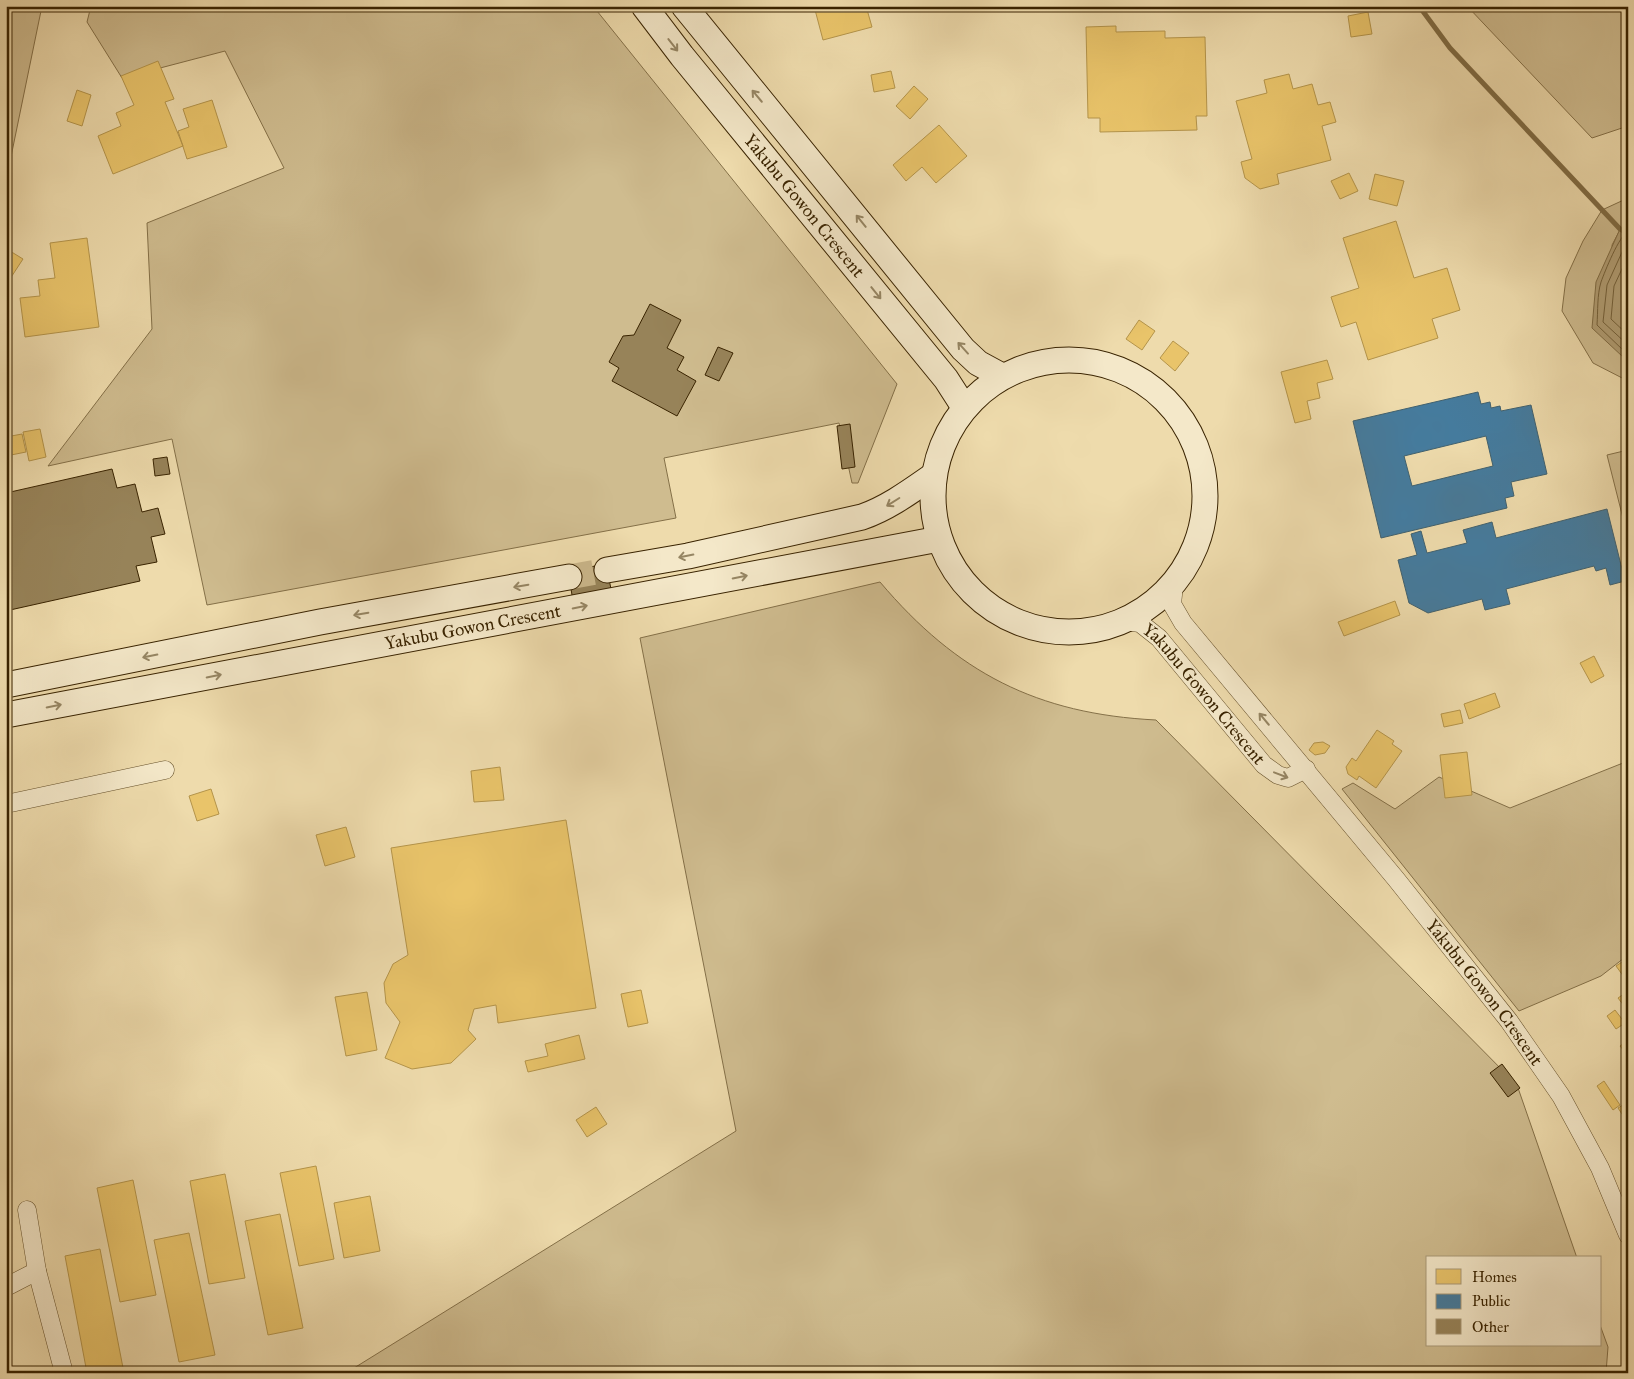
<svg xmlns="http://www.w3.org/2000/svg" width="1634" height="1379" font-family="'IM FELL Great Primer',serif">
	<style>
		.green { fill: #cfbc8f; stroke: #847048 }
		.water { fill: #b09c72; stroke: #806c44 }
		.homes { fill: #e9c46a; stroke: #b4944a }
		.public { fill: #457b9d; stroke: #41616e; fill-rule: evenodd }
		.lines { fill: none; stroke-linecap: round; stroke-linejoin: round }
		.shore { stroke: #746039; stroke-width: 1 }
		.stream { stroke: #806c44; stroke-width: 5 }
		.building { fill: #978359; stroke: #392300 }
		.secondary-tunnel { stroke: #cab68a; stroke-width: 25; stroke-dasharray: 25 12; stroke-linecap: butt }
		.street-casing { stroke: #66512b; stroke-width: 19 }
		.secondary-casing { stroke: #392300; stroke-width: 27 }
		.street { stroke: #f4e8c9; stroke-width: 18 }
		.secondary { stroke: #f4e8c9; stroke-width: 25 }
		.oneway { stroke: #968664 }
		.labels { text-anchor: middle; stroke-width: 5; stroke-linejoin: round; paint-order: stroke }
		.street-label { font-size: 18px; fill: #392300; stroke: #f4e8c9 }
	</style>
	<rect width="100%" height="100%" fill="#eedbac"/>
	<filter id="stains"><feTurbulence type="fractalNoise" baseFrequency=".004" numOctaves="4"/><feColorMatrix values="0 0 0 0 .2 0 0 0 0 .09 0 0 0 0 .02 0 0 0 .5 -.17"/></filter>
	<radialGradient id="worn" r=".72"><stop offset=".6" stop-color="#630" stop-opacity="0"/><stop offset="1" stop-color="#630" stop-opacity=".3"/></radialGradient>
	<path class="green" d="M6 6H42L6 181Z
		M91 6H593L897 384 858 483H852L839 423 664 458 676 518 207 605 172 439 48 466 152 329 147 223 284 168 225 51 122 78 87 22Z
		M1467 6H1628V126L1592 138Z
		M1628 198V225L1620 230 1612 245 1623 357H1628V381L1593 363 1562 311 1566 278 1583 241 1602 210Z
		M1628 450V538L1607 455Z
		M880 582C957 673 1037 714 1156 720L1517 1085 1577 1258H1428V1345H1600V1325L1608 1347 1606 1373H346L736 1131 640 638Z
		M1628 761V955L1601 976 1519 1011 1342 789 1353 783 1395 809 1439 777 1510 808Z"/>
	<path class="water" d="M1628 225V357H1623L1592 328 1596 282 1620 229Z"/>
	<path class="homes" d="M814 6H866L872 27 823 40Z
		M1368 12 1372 34 1351 37 1348 16Z
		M1116 26V32L1165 31V38L1205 37 1207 116H1196L1197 130 1100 132V118H1088L1086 27Z
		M158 61 174 99 165 102 183 146 113 174 98 136 121 126 116 113 134 105 121 76Z
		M891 71 895 88 874 92 871 75Z
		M1289 74 1293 89 1312 84 1318 105 1330 102 1336 122 1322 126 1331 160 1277 174 1279 184 1260 189 1245 178 1241 162 1252 159 1236 101 1267 93 1264 80Z
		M914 86 928 99 910 119 896 106Z
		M77 90 91 95 82 126 67 121Z
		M212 100 227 147 187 159 178 131 189 127 183 109Z
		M939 125 967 156 936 183 922 167 906 181 893 165Z
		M1349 173 1358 191 1340 199 1331 181Z
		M1375 174 1404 181 1397 206 1369 199Z
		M1396 221 1414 278 1447 268 1460 310 1432 319 1438 338 1368 360 1356 322 1341 327 1331 297 1359 288 1343 238Z
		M87 238 99 327 25 337 20 298 40 296 38 280 55 278 50 243Z
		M10 251 23 259 6 285V256Z
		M1139 320 1155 331 1142 350 1126 339Z
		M1173 341 1189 353 1175 371 1160 358Z
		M1327 360 1333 379 1317 383 1320 398 1307 401 1311 419 1295 423 1281 372Z
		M40 429 46 457 29 461 23 432Z
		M22 434 26 452 6 456V437Z
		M1395 601 1400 615 1344 636 1338 622Z
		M1594 656 1604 676 1591 683 1580 663Z
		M1495 693 1500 707 1469 719 1464 704Z
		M1460 710 1463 723 1444 727 1441 714Z
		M1377 730 1394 741 1392 744 1402 751 1376 788 1359 776 1357 780 1348 774 1346 767 1352 758 1356 761Z
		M1323 742 1330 746 1325 753 1315 755 1309 750 1314 743Z
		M1467 752 1472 795 1445 798 1440 755Z
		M500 767 504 800 474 802 471 771Z
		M211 789 219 814 197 821 189 796Z
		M566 820 596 1008 498 1023 496 1005 474 1009 468 1030 476 1039 451 1063 412 1069 385 1058 400 1022 386 1003 384 983 393 964 408 955 391 848Z
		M346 827 355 857 325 866 316 835Z
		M1628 958V974L1624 977 1616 966Z
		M641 990 648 1023 628 1027 621 994Z
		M1628 991V1011L1618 998Z
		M367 992 377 1050 346 1056 335 997Z
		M1615 1010 1625 1023 1616 1029 1607 1016Z
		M579 1035 585 1059 528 1072 525 1061 548 1056 545 1044Z
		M1628 1040V1056L1620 1046Z
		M1604 1081 1620 1105 1613 1110 1597 1086Z
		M1626 1103 1628 1105V1123L1618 1108Z
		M596 1107 607 1124 587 1137 576 1120Z
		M316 1166 334 1259 299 1266 280 1173Z
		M225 1174 245 1278 209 1284 190 1181Z
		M133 1180 156 1295 120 1302 97 1188Z
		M370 1196 380 1251 344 1258 334 1203Z
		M280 1214 303 1328 268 1335 245 1221Z
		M189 1233 215 1355 179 1362 154 1240Z
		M100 1249 124 1373H87L65 1256Z"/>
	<path class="public" d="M1478 392 1481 404 1490 402 1491 408 1500 406 1501 411 1531 405 1547 474 1511 482 1514 496 1505 498 1507 508 1381 538 1353 421ZM1486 436 1493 466 1412 486 1404 456Z
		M1607 509 1625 581 1610 585 1606 568 1596 571 1594 566 1506 589 1510 604 1485 610 1482 599 1428 613 1409 603 1398 560 1417 555 1411 534 1421 531 1427 553 1467 543 1463 530 1492 522 1496 538Z"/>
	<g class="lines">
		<path class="shore" d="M1628 231C1619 236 1605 271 1601 282 1597 295 1598 311 1597 325L1624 351 1628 352
			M1628 239 1607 285 1603 322 1628 345
			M1628 256 1614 286 1611 319 1628 335"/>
		<path class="stream" d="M1419 6 1450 48 1620 229 1628 234"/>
	</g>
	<path class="building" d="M650 304 681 320 667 348 684 357 677 370 696 381 677 416 612 381 619 368 609 362 623 336 634 335Z
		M718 347 733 353 719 381 705 375Z
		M850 424 855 467 842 469 837 426Z
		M167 457 170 474 155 476 153 459Z
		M112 469 117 488 135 484 142 512 158 508 165 534 151 537 157 562 136 566 140 581 10 610 6 593V493Z
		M606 564 612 594 573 601 568 571Z
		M1502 1064 1520 1088 1508 1097 1490 1073Z"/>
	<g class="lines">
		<path class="secondary-tunnel" d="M569 577 607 570"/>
		<defs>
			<g id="street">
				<path id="s1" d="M1174 585 1172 604 1183 623 1396 879 1509 1021 1561 1096 1600 1168 1628 1235"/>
				<path id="s2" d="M1125 621 1140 623 1159 638 1264 765 1278 775 1288 778 1306 769"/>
				<path d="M6 804 165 770"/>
				<path d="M37 1271 64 1373"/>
				<path d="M6 1287 37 1271 27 1210"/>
			</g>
			<g id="secondary">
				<path id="s3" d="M644 6 682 56 946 379 964 407"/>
				<path d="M684 6 963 349 978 363 1002 376"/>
				<circle cx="1069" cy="496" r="136"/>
				<path d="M607 570 688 556 862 517C888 508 911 491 934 475"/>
				<path d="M6 685 320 622 569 577"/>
				<path id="s4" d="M6 715 939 539"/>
			</g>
		</defs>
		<use href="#street" class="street-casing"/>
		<use href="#secondary" class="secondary-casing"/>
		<use href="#street" class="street"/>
		<use href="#secondary" class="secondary"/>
	</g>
	<defs><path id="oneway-shaft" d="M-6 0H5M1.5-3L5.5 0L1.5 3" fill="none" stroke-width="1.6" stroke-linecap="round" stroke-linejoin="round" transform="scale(1.25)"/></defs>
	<g class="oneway">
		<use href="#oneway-shaft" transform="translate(673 45) rotate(52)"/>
		<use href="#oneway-shaft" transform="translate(757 96) rotate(-130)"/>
		<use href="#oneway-shaft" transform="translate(861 221) rotate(-129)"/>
		<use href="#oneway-shaft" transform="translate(876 293) rotate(51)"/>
		<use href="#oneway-shaft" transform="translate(963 348) rotate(-132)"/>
		<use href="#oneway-shaft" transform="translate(893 502) rotate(148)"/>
		<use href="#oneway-shaft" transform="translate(686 556) rotate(169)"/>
		<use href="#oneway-shaft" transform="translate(740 577) rotate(-11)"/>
		<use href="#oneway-shaft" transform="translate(521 586) rotate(170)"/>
		<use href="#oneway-shaft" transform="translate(580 607) rotate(-11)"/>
		<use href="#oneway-shaft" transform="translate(361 614) rotate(170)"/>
		<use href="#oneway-shaft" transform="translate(150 656) rotate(169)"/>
		<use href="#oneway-shaft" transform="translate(214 676) rotate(-11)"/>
		<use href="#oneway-shaft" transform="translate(54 706) rotate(-11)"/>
		<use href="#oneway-shaft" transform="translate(1264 719) rotate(-130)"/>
		<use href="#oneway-shaft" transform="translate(1281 775) rotate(21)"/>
	</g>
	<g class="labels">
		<g class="street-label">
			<text dy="6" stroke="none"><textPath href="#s3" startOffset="256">Yakubu Gowon Crescent</textPath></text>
			<text dy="6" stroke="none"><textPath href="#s4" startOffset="475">Yakubu Gowon Crescent</textPath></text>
			<text dy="6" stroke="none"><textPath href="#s2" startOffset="111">Yakubu Gowon Crescent</textPath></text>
			<text dy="6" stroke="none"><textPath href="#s1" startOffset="518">Yakubu Gowon Crescent</textPath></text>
		</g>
	</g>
	<rect width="1634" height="1379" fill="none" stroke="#eedbac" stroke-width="25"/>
	<rect x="8" y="8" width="1619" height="1364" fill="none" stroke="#392300" stroke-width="2.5"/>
	<rect x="12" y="12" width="1609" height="1354" fill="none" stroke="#392300"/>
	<rect x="1426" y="1256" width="175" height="90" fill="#f4e8c9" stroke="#a99979"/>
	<rect x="1436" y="1269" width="25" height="15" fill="#e9c46a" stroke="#a99979"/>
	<text x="1472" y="1282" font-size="15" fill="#392300">Homes</text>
	<rect x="1436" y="1294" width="25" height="15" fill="#457b9d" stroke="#a99979"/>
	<text x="1472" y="1306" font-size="15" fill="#392300">Public</text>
	<rect x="1436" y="1319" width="25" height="15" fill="#978359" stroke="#a99979"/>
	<text x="1472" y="1332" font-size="15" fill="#392300">Other</text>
	<rect width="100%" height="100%" filter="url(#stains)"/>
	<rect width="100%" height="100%" fill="url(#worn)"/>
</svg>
